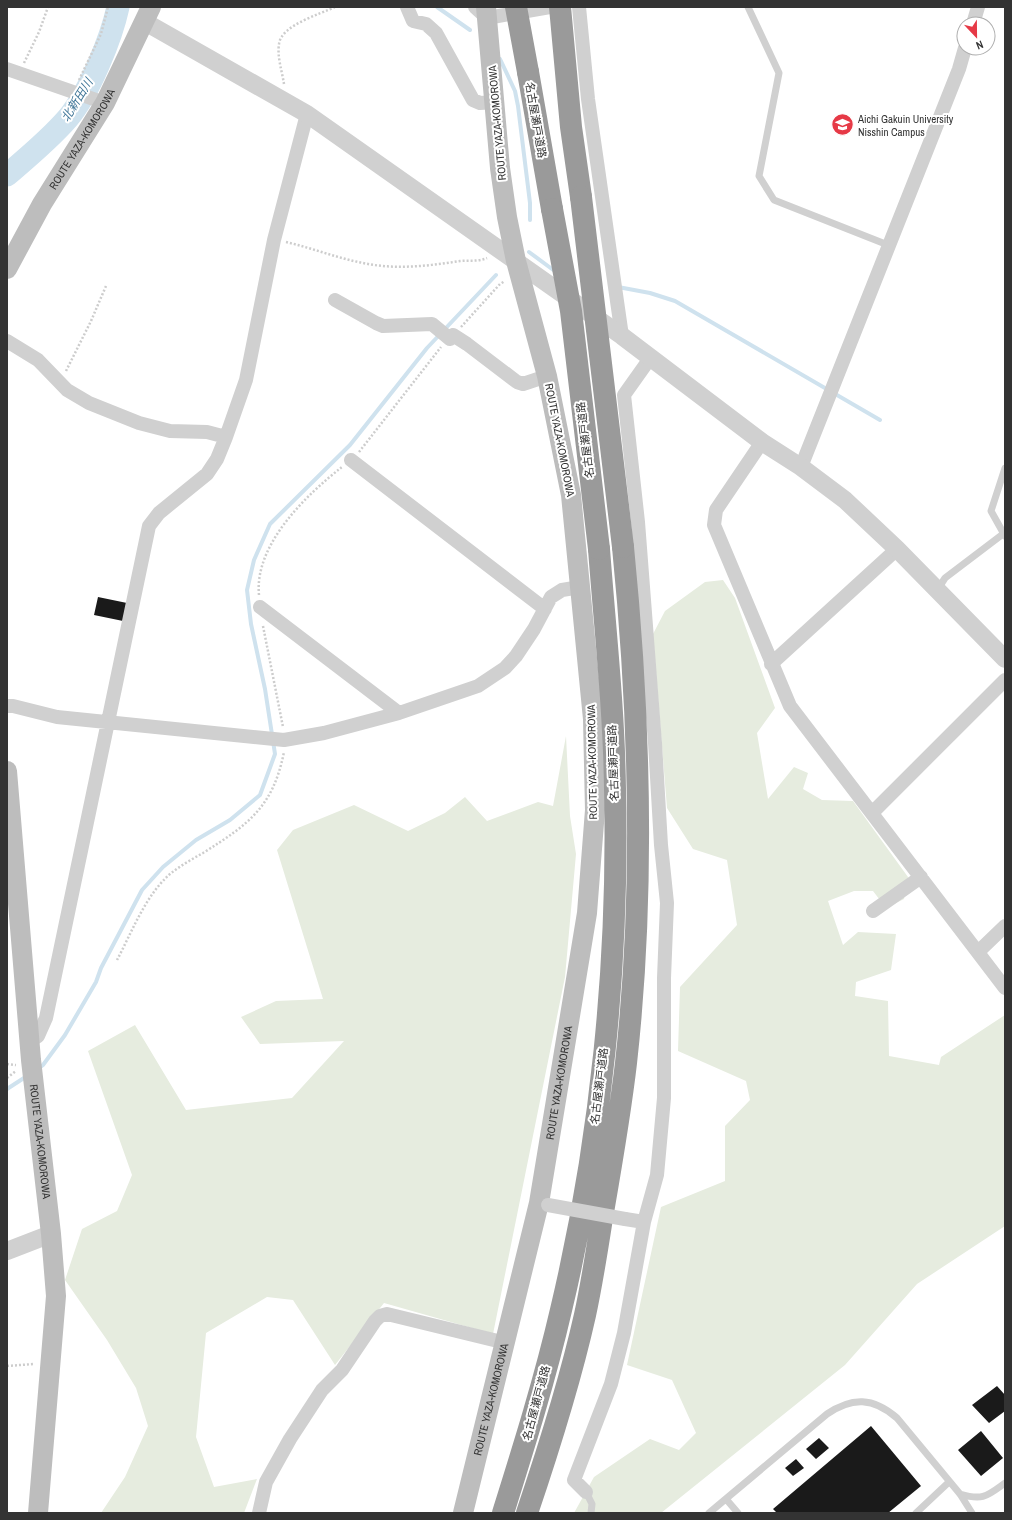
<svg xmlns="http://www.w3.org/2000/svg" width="1012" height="1520" font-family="'Archivo Narrow','Noto Sans JP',sans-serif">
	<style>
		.green { fill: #e6ecdf }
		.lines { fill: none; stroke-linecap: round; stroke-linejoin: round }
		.stream { stroke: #cfe2ee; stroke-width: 4 }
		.river { stroke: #cfe2ee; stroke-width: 23 }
		.building { fill: #1a1a1a }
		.path { stroke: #cdcdcd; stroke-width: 2.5; stroke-dasharray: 2 2; stroke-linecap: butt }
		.service { stroke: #d0d0d0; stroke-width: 7 }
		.minor { stroke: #d0d0d0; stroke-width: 14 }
		.tertiary { stroke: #d0d0d0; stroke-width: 18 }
		.secondary { stroke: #bdbdbd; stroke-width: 20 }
		.motorway { stroke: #9a9a9a; stroke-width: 22 }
		.minor-bridge { stroke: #d0d0d0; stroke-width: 14 }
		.motorway-bridge { stroke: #9a9a9a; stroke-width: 22 }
		.labels { text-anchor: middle; stroke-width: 4; stroke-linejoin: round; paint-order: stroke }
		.poi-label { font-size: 11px; fill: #333; stroke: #fff; text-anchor: start }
		.street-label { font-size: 11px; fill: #333; stroke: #fff }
		.water-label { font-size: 12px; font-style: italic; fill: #3f7597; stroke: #fff }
	</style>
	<rect width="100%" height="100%" fill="#fff"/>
	<path class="green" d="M723 580 735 598 775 708 757 733 768 799 794 767 808 773 803 789 822 800 853 801 908 877 904 899 886 908 873 891H854L828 901 843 945 858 932 896 934 891 970 856 982 855 996 888 1001 889 1056 939 1065 941 1057 1005 1015V1226L917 1284 845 1365 661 1513H574L594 1477 650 1439 679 1450 696 1433 672 1380 627 1365 661 1207 725 1181V1126L750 1100 746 1081 678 1051 680 987 737 925 727 860 693 849 667 808 653 634 665 611 705 582Z
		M566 736 570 816 576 854 565 977 493 1334 384 1303 335 1365 293 1300 267 1297 206 1333 196 1437 214 1487 257 1479 244 1513H101L125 1477 148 1426 136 1388 107 1340 65 1280 82 1229 117 1211 132 1175 88 1051 135 1025 186 1110 292 1098 344 1041 260 1044 241 1017 276 1001 323 999 277 850 293 830 354 805 408 831 445 813 465 797 487 821 538 802 553 806Z"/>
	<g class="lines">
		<path class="stream" d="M437 7 470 30
			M500 59 515 91 518 106 530 203V220
			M529 252 556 272
			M618 287 650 293 675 301 880 420
			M38 1069 43 1065 65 1035 96 982 101 968 142 890 163 867 196 840 230 820 260 795 275 754 265 689 251 624 247 590 254 560 270 524 350 445 427 348 496 275
			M7 1089 27 1076"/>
		<path class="river" d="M7 175C28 157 50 139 68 118 89 93 111 39 118 7"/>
	</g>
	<path class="building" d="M98 597 127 603 123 621 94 615Z
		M997 1386 1005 1395V1411L989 1423 972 1405Z
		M871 1426 921 1486 888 1513H777L773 1509Z
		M981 1431 1003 1458 981 1476 958 1450Z
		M819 1438 829 1448 816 1459 806 1449Z
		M796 1459 804 1468 793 1476 785 1468Z"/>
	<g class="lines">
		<path class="path" d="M24 63 39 32 48 7
			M79 80 101 34 108 7
			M284 84C282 71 277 57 279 44 281 25 321 14 335 7
			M286 242C312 248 337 258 363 263 395 270 428 266 460 261 469 260 478 262 487 258
			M461 327 500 284 505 281
			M66 371 91 321 106 286
			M359 452 441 347
			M259 595C254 545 306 495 342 467
			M263 626 283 727
			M117 960C132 932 145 896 170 874 180 866 192 859 203 853 249 824 273 807 284 752
			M7 1064 16 1065
			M7 1078 16 1071
			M7 1366 34 1364"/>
		<path class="service" d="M748 7 779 73 759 176 774 200 888 245
			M1005 468 991 511 1005 536
			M938 589 945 578 1003 534
			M586 1492 592 1504 591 1513
			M960 1494C983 1501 987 1496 1005 1483
			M726 1499 738 1513
			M709 1513 827 1414C852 1397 873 1397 897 1418L960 1494 972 1513
			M916 1513 949 1482"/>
		<path class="minor" d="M407 7 413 21 426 24 436 33 473 100 480 103 495 102
			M475 7 487 18 550 7
			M579 7 588 99 622 336
			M973 24 978 7
			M7 69 105 103
			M335 300 376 323 383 326 432 324 450 339 453 335 467 344 517 382 523 384 547 376
			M7 341 38 360 67 390 89 403 139 423 170 431 207 432 226 437
			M762 442 716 510 714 525 790 706 1005 988
			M351 460 545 609
			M801 467 959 69 965 48
			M260 607 399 713
			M771 664 897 549
			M7 706H13L57 717 284 740 324 733 399 713 478 686 505 668 516 656 534 629 551 597 562 590 580 587
			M872 813 1005 680
			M873 911 921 877
			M978 952 1005 926
			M30 1041 38 1036 46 1018 149 526 159 513 207 474 217 459 226 437 246 380 274 240 307 114
			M625 1219 644 1222 657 1175 664 1098V978L667 903 661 845 655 743 638 522 624 395 651 357
			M586 1492 574 1480 611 1384 624 1333 644 1222
			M259 1513 266 1482 290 1439 322 1390 342 1370 375 1321 380 1316 387 1314 506 1343"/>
		<path class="tertiary" d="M145 22 307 114 622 336 762 442 801 467 845 500 897 549 1005 659
			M7 1251 51 1234"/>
		<g class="secondary">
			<path id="s1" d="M7 269 42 204 105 103 151 7"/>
			<path id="s2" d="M7 771 31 1060 51 1234 56 1296 38 1513"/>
			<path id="s3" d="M463 1513 539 1203 587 913 595 810 593 719 571 495 547 376 516 261 507 217 500 168 486 7"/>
		</g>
		<path class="motorway" d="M560 7 571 127 581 197
			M528 72 552 209
			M503 1513C524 1446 545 1379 561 1310 601 1142 619 962 615 789 614 709 605 629 599 549
			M527 1513C549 1448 570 1382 585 1315 592 1283 597 1250 602 1218 611 1166 620 1115 626 1063 645 892 640 717 623 547"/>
		<path class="minor-bridge" d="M548 1205 625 1219"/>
		<path class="motorway-bridge" d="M516 7 528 72
			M581 197 623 547
			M552 209 571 311 599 549"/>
	</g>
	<defs>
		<symbol id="university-disc" viewBox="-11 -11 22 22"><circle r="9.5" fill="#e63946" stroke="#fff"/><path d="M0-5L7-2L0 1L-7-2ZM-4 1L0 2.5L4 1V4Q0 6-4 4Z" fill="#fff"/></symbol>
	</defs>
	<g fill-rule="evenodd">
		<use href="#university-disc" x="830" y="112" width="25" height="25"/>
	</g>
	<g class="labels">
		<g class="poi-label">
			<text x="858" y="123">Aichi Gakuin University<tspan x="858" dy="13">Nisshin Campus</tspan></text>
		</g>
		<g class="street-label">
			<text transform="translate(536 120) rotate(80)" y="4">名古屋瀬戸道路</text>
			<text transform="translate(497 123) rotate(-95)" y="4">ROUTE YAZA-KOMOROWA</text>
			<text dy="4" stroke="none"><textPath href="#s1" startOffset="150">ROUTE YAZA-KOMOROWA</textPath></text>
			<text transform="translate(560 440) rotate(79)" y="4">ROUTE YAZA-KOMOROWA</text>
			<text transform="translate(585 440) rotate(-97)" y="4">名古屋瀬戸道路</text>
			<text transform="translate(592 762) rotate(-91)" y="4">ROUTE YAZA-KOMOROWA</text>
			<text transform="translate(613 763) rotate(-92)" y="4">名古屋瀬戸道路</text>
			<text dy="4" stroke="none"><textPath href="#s3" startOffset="441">ROUTE YAZA-KOMOROWA</textPath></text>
			<text transform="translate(599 1086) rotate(-83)" y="4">名古屋瀬戸道路</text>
			<text dy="4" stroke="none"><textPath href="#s2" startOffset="372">ROUTE YAZA-KOMOROWA</textPath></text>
			<text dy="4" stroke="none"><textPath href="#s3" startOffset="117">ROUTE YAZA-KOMOROWA</textPath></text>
			<text transform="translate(536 1403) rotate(-75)" y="4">名古屋瀬戸道路</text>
		</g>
		<g class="water-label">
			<text transform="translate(77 100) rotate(-58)" y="4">北新田川</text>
		</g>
	</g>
	<rect width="1012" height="1520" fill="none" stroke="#333333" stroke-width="16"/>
	<g transform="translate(976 36) rotate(158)"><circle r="19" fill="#ffffff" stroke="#adadad"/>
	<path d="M0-3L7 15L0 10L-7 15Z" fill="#e63946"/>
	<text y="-6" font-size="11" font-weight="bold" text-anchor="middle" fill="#333333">N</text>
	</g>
</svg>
